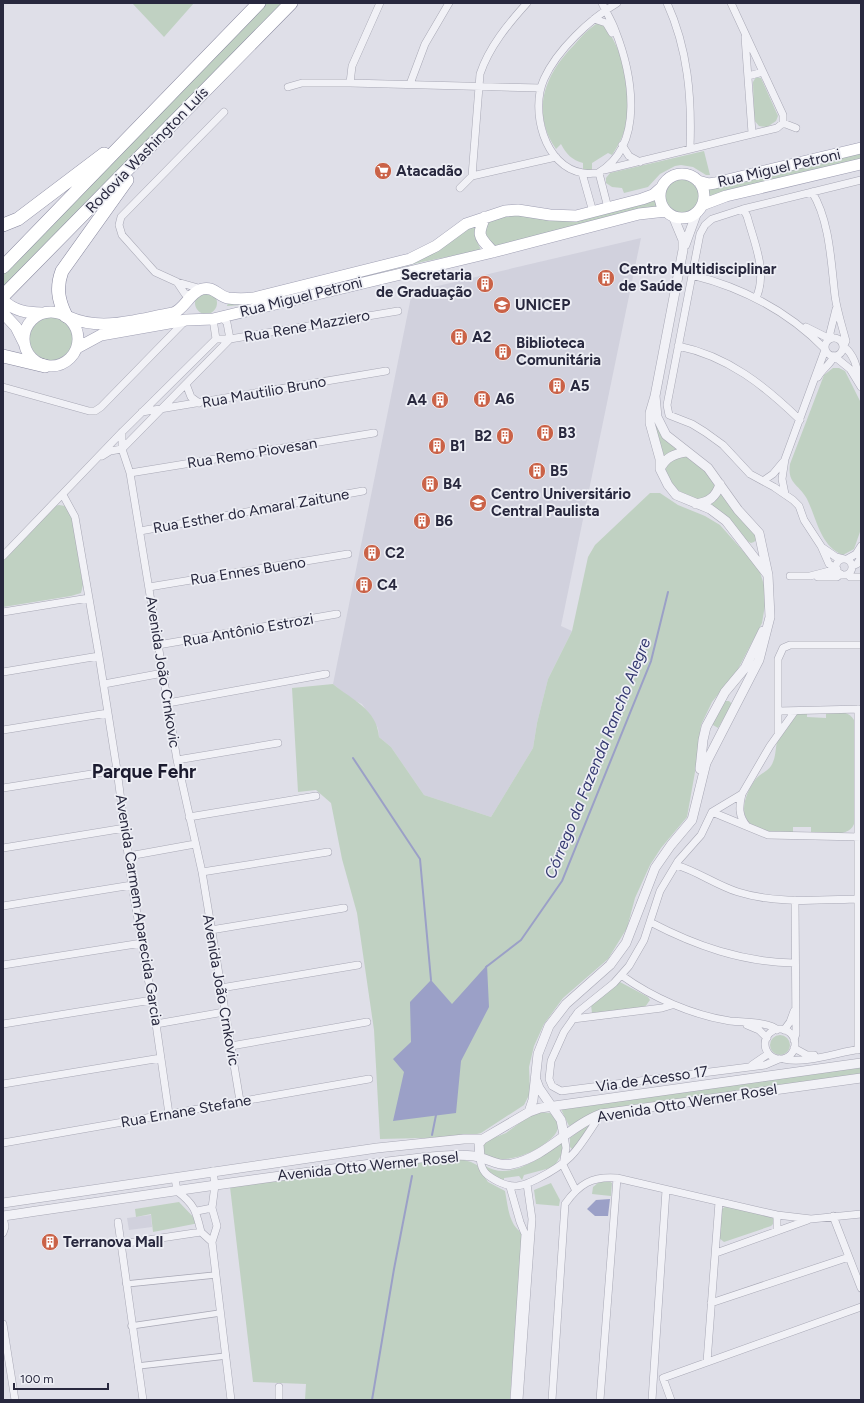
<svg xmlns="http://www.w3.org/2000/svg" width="864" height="1403" font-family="Figtree,sans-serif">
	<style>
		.built { fill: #d1d1dd }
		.green { fill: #c0d1c2 }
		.water { fill: #9ba0c7 }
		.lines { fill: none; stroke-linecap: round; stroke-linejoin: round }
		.stream { stroke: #9ba0c7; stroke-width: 2 }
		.pedestrian-casing { stroke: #a8a8b5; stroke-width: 7 }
		.minor-casing { stroke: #a8a8b5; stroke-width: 8 }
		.tertiary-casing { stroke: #a8a8b5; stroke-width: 10 }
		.primary-casing { stroke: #9f9fb3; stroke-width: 12 }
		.motorway-casing { stroke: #87879e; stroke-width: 14 }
		.pedestrian { stroke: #f1f1f6; stroke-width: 5.5 }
		.minor { stroke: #f1f1f6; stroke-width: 7 }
		.tertiary { stroke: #f1f1f6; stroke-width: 9 }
		.primary { stroke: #fff; stroke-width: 11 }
		.motorway { stroke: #fff; stroke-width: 13 }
		.labels { text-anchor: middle; stroke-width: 3.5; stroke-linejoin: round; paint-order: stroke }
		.street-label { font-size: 15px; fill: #28283e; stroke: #eeeff5 }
		.poi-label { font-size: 15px; font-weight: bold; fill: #28283e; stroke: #eeeff5; text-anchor: start }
		.water-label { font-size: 16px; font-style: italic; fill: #343971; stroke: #eeeff5 }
		.district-label { font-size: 19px; font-weight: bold; fill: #1b1b2f; stroke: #eeeff5 }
	</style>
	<rect width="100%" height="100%" fill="#dfdfe8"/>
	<path class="built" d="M641 238 561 626 572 631 548 679 537 723 533 748 491 817 424 795 391 747 379 737 378 728 362 704 351 699 333 684 412 292Z
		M151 1215 152 1227 129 1230 127 1218Z"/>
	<path class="green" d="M132 3H194L164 37Z
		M266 3H288L7 288 3 284V273Z
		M598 23 603 24C622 47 632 88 628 118 626 130 619 145 612 155L608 153 592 163V171L583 170V163C572 160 566 154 561 144L556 149C530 111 545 74 575 44 581 37 589 28 598 23Z
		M756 77 761 78 778 116 776 121 767 127 759 126 754 120 753 82Z
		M704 151 710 175H706L693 167 681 165 675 166 660 174 648 187 624 193 622 188 612 187 606 183V178L610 173Z
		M861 152V160L707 198V189Z
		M665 196a17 17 0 1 1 34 0a17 17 0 1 1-34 0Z
		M655 199 658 207 497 247 492 245 484 231 487 222 498 217 520 215 544 218Z
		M475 224 477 241 481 250 422 262 257 304 227 306 228 302 391 267Z
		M195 303a11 11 0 1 1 22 0a11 11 0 1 1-22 0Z
		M27 339a24 24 0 1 1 48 0a24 24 0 1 1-48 0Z
		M833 368H839L845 371 861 403V529L854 549 843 555C820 546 817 519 807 499 799 484 787 484 790 464L824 375Z
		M653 414 678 449 664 458 653 423Z
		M687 456 705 468 716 485 713 494 697 501C683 494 657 480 669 461Z
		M721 491 758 538 754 542 751 543 747 541 709 505Z
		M650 493H660L678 505 705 516 720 525 759 569 764 585 765 605 762 623 737 671 712 702 701 725 695 772 687 817 661 848 650 865 635 898 627 928 608 959 563 998 544 1024 534 1046 529 1067 530 1093 524 1105 481 1133 465 1137 380 1139 374 1030 357 913 342 859 331 803 316 790 298 792 292 688 333 684C352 700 377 709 379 737L391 747 424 795 491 817 533 748 537 723 548 679 572 631 588 557 595 545Z
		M59 505 65 506 71 513 83 585 81 593 71 596 3 607V558L55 506Z
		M724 701H729L732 704 718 728 713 725 712 721Z
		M807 712V717L826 718V712C837 712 848 710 854 720V824C849 838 824 833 811 833V827H793V832L790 833C781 832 771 832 763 830 735 823 743 797 755 780 759 774 767 772 771 766 776 758 775 751 777 742 780 732 790 722 796 714Z
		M620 982 648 997 650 1000 645 1007 592 1013 591 1005Z
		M770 1045a10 10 0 1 1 20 0a10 10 0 1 1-20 0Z
		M861 1067V1074L598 1111 569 1126 561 1109Z
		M539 1112 550 1113C553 1117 558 1121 558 1126 558 1133 552 1138 548 1141 531 1155 502 1166 481 1154L482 1145 486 1141 506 1133 525 1119Z
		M589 1124 583 1138 575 1149H572L570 1147V1138Z
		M562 1142 563 1152 554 1167 524 1175 522 1180 519 1176 504 1178V1180L488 1175 484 1165C509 1183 543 1156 562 1142Z
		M442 1160H464L471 1162 477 1165 488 1182 505 1191C507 1201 508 1214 513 1223 515 1228 520 1230 522 1236L510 1400H305L306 1384 253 1382 230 1187Z
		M607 1180 612 1183 611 1196 592 1194 593 1187 598 1183Z
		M551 1183 560 1200 559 1206 536 1204 534 1190Z
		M179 1202 199 1223 153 1232 151 1214 136 1217 135 1209Z
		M726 1206 774 1218V1223L771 1226 724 1242 719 1238 722 1209Z"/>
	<path class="water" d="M487 965 489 1007 461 1061 456 1113 393 1121 404 1072 393 1059 411 1042 410 1002 431 980 452 1004Z
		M610 1199 608 1216H595L587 1209 596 1200Z"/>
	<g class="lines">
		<path class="stream" d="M353 758 420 859 431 980
			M486 967 521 940 562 881 651 661 668 592
			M432 1135 436 1115
			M372 1400 394 1269 412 1176"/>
		<defs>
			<path id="pedestrian" d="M126 1284 215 1275
				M131 1326 220 1313
				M138 1366 226 1356"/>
			<path id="minor" d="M602 3C606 12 612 21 615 30 632 73 646 145 598 173 593 173 587 174 583 173 544 167 530 110 544 79 557 50 590 19 617 3
				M667 3C688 49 692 98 690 148
				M731 3 783 115V123
				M594 19 606 23 612 33
				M745 37 752 133
				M748 76 763 72
				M350 83 352 66 380 3
				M410 84 425 44 449 3
				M288 87 302 83H350L541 88
				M622 145 629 156 640 162
				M604 170 777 128 783 123 796 128
				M582 173 593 212
				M599 173 608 208
				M472 176 480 74C489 47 508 24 527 3
				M460 188 472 176 556 157
				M812 192C830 221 831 263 835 296 837 311 842 326 846 341L844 345
				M743 209 747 216C754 242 768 272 756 298
				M692 275C744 288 788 311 825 349
				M177 282 185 294 192 295
				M202 289 177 282 155 272 122 235 119 225 121 217 224 112
				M213 319 216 339
				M806 327 830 339
				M825 347a9 9 0 1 1 18 0a9 9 0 1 1-18 0Z
				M831 338 830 333 836 309
				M216 339H230L398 311
				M678 346C728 356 765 386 800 420
				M844 347C853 353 858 368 859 379
				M834 356 850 369 861 387
				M818 377C822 369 831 364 834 356
				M186 384 191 397 199 403
				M3 387 89 411H95L101 407 186 320
				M142 412 386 371
				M122 432V449L130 473 177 760 202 872 240 1101
				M102 456 110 451 122 449 230 339 227 323 221 316
				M130 473 374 433
				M763 481 773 474 783 462
				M785 494 782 479 785 459 825 350
				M63 495 75 517 99 656 117 770 132 885 156 1024 169 1114
				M140 531 363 491
				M823 548 836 557 844 559
				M3 556 122 432 216 339
				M847 559 856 554 861 546
				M836 567a8 8 0 1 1 16 0a8 8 0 1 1-16 0Z
				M852 566 857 564 861 557
				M837 569 829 564 821 546 804 520 799 506 793 500 774 487 750 474 723 445 705 432 692 424 669 415 667 405 700 234 705 225 712 219 743 209 861 180
				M848 574 850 577H861
				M790 576H810L837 569
				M818 577H837L841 574
				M149 587 348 554
				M3 612 89 598
				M158 645 337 614
				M3 672 99 656
				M104 684 163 673
				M168 703 326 674
				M858 709V1050
				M779 711 861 709
				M3 730 108 713
				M778 733V659L783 648 790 645H861
				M177 760 278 743
				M3 788 117 770
				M742 794C739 806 738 816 747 826
				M712 812 768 835 861 837
				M189 817 316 796
				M3 848 125 828
				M129 856 195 844
				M676 865C697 871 716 885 738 892 776 904 818 900 857 899
				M202 872 328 852
				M3 906 132 885
				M650 922C696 946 742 962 794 963
				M211 930 344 908
				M3 965 142 943
				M621 975C653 998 692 1015 730 1021 740 1022 772 1022 777 1030
				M221 988 358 965
				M573 1019 662 1008 672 1005
				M3 1024 152 1000
				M156 1024 224 1012
				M747 1025 759 1030 767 1038
				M765 1044a15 15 0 1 1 30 0a15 15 0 1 1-30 0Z
				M784 1030 790 1022 794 1011
				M794 1040 796 1034 795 900
				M231 1046 367 1022
				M794 1048 807 1055H814
				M779 1059 765 1065 561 1091 552 1086 549 1079 551 1061 564 1032 578 1012 614 983 629 966 644 940 660 891 678 861 701 835 712 812 742 794 770 746 795 711
				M784 1059C806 1064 838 1052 861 1049
				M752 1065 768 1054
				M3 1084 161 1058
				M564 1135 566 1148 563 1165 575 1189
				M3 1143 369 1079
				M480 1157C481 1172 487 1176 499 1182 514 1189 523 1186 537 1179 575 1160 578 1148 601 1114
				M213 1171 215 1185 212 1208 217 1226 212 1242 231 1400
				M175 1178 177 1191C195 1205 196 1211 201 1232
				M510 1187 520 1222 525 1234 514 1400
				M197 1211 212 1208
				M3 1216 5 1227 3 1233
				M833 1216 861 1288
				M118 1222 143 1400
				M777 1231V1215
				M121 1244 201 1232 212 1242
				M716 1253 808 1220
				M711 1303 849 1257
				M3 1324 15 1400
				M707 1362 719 1202
				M279 1400V1387
				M519 1400 532 1219 527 1184
				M552 1400 565 1204C579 1184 592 1176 617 1178L777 1215 811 1219 861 1214
				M600 1400 617 1178
				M652 1400 666 1190
				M671 1400 663 1378 861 1307"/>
			<path id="tertiary" d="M673 216 683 240V250L655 396 650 413V423L660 459V469L668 485 676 495 710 509 726 521 767 574
				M685 245 697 212
				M660 469C666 457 674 454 686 452
				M696 504C709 502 716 497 720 484
				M700 769 703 740 706 727 725 692 745 668 763 631
				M536 1080 539 1088 561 1120 564 1135
				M529 1112 533 1100 538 1054 549 1026 566 1004 610 965 626 943 655 868 671 845 692 820 706 763 759 660 770 617 768 575 759 533 738 510 708 468 666 435 657 417 655 396
				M480 1157 479 1144 483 1139
				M3 1203 377 1148 464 1139H483L529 1112 540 1108 861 1063
				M3 1216C142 1196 281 1174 421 1158 439 1156 456 1154 474 1156 487 1158 498 1167 512 1164 546 1157 569 1126 601 1114L861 1078"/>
			<path id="primary" d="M660 196a22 22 0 1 1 44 0a22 22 0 1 1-44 0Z
				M698 181 709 184 715 183 861 148
				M702 205 726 196 861 164
				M485 217C476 237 480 237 493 252
				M3 300C14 311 27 313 42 313
				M24 339a27 27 0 1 1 54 0a27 27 0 1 1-54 0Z
				M3 313 16 327 24 343
				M69 317C102 332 138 319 173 313 185 309 189 293 202 289 214 286 218 296 228 298 236 299 246 299 254 298L410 259 436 246 466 224 505 211 518 210 550 215 576 216 642 199 653 195 662 187
				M77 348 101 335 186 320 213 319 493 252 639 214 666 211"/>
			<path id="motorway" d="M3 225 18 219 104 154
				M3 267 259 3
				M3 296 291 3
				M66 316C58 300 56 287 62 271L127 180
				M3 356 45 366"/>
		</defs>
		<use href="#pedestrian" class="pedestrian-casing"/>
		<use href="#minor" class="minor-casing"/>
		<use href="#tertiary" class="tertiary-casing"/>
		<use href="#primary" class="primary-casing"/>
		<use href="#motorway" class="motorway-casing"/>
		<use href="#pedestrian" class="pedestrian"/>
		<use href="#minor" class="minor"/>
		<use href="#tertiary" class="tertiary"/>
		<use href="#primary" class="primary"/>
		<use href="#motorway" class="motorway"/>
	</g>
	<defs>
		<symbol id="supermarket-disc" viewBox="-11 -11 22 22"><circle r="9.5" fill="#ca6247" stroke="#eeeff5"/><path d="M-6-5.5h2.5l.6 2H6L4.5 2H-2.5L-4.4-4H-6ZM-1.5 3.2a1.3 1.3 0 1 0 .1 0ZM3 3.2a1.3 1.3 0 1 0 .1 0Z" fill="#fff"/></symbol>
		<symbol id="building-disc" viewBox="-11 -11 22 22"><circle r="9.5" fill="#ca6247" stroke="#eeeff5"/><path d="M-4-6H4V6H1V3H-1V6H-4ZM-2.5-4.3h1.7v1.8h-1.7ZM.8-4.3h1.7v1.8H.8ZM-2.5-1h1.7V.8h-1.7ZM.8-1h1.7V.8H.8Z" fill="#fff"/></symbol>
		<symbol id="school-disc" viewBox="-11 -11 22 22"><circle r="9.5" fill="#ca6247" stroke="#eeeff5"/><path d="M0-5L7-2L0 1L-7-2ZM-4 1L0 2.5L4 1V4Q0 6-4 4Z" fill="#fff"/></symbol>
		<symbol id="university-disc" viewBox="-11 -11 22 22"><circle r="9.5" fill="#ca6247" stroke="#eeeff5"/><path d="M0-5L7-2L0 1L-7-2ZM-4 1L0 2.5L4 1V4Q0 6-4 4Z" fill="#fff"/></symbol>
	</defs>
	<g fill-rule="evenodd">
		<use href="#supermarket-disc" x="373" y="161" width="20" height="20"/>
		<use href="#building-disc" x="596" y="268" width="20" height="20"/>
		<use href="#building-disc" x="475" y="274" width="20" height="20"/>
		<use href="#school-disc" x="492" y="295" width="20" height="20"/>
		<use href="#building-disc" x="449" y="327" width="20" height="20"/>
		<use href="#building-disc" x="493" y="342" width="20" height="20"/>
		<use href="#building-disc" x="547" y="376" width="20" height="20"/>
		<use href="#building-disc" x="472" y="389" width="20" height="20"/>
		<use href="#building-disc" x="430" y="390" width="20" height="20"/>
		<use href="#building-disc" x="535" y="423" width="20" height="20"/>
		<use href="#building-disc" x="495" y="426" width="20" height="20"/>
		<use href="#building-disc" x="427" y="436" width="20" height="20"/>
		<use href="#building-disc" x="527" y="461" width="20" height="20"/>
		<use href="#building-disc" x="420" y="474" width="20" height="20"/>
		<use href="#university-disc" x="468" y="493" width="20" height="20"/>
		<use href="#building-disc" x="412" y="511" width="20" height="20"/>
		<use href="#building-disc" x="362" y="543" width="20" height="20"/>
		<use href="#building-disc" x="354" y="575" width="20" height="20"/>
		<use href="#building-disc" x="40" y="1232" width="20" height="20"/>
	</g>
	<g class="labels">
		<g class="street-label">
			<text transform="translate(147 150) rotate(-46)" y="5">Rodovia Washington Luís</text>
			<text transform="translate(779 168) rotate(-13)" y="5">Rua Miguel Petroni</text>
			<text transform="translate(301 297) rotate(-14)" y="5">Rua Miguel Petroni</text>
			<text transform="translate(307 326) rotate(-10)" y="5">Rua Rene Mazziero</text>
			<text transform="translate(264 392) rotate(-10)" y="5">Rua Mautilio Bruno</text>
			<text transform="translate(252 453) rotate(-9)" y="5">Rua Remo Piovesan</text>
			<text transform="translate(251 511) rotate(-10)" y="5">Rua Esther do Amaral Zaitune</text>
			<text transform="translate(248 571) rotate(-9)" y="5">Rua Ennes Bueno</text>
			<text transform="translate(248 630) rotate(-10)" y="5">Rua Antônio Estrozi</text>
			<text transform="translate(163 672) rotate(81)" y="5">Avenida João Crnkovic</text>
			<text transform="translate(139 910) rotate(81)" y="5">Avenida Carmem Aparecida Garcia</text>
			<text transform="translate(221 990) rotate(80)" y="5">Avenida João Crnkovic</text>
			<text transform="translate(652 1079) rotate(-8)" y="5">Via de Acesso 17</text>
			<text transform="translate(687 1103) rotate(-9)" y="5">Avenida Otto Werner Rosel</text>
			<text transform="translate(186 1111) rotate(-10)" y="5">Rua Ernane Stefane</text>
			<text transform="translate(368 1166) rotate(-6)" y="5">Avenida Otto Werner Rosel</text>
		</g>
		<g class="poi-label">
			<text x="396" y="176">Atacadão</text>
			<text x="619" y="274">Centro Multidisciplinar<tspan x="619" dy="17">de Saúde</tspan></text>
			<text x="472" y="280" text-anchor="end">Secretaria<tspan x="472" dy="17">de Graduação</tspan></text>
			<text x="515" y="310">UNICEP</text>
			<text x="472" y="342">A2</text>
			<text x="516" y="348">Biblioteca<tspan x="516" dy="17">Comunitária</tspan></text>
			<text x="570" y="391">A5</text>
			<text x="495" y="404">A6</text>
			<text x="427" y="405" text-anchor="end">A4</text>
			<text x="558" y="438">B3</text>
			<text x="492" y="441" text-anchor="end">B2</text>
			<text x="450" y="451">B1</text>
			<text x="550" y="476">B5</text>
			<text x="443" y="489">B4</text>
			<text x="491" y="499">Centro Universitário<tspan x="491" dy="17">Central Paulista</tspan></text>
			<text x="435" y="526">B6</text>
			<text x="385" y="558">C2</text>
			<text x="377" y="590">C4</text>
			<text x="63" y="1247">Terranova Mall</text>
		</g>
		<g class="water-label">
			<text transform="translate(597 758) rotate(-68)" y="6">Córrego da Fazenda Rancho Alegre</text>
		</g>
		<g class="district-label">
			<text x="144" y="778">Parque Fehr</text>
		</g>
	</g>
	<rect width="864" height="1403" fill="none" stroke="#28283e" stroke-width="8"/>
	<path d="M14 1383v6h94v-6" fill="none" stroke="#28283e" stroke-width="2"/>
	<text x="20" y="1383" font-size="12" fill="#28283e" stroke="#eeeff5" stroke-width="3" paint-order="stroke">100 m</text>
</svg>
